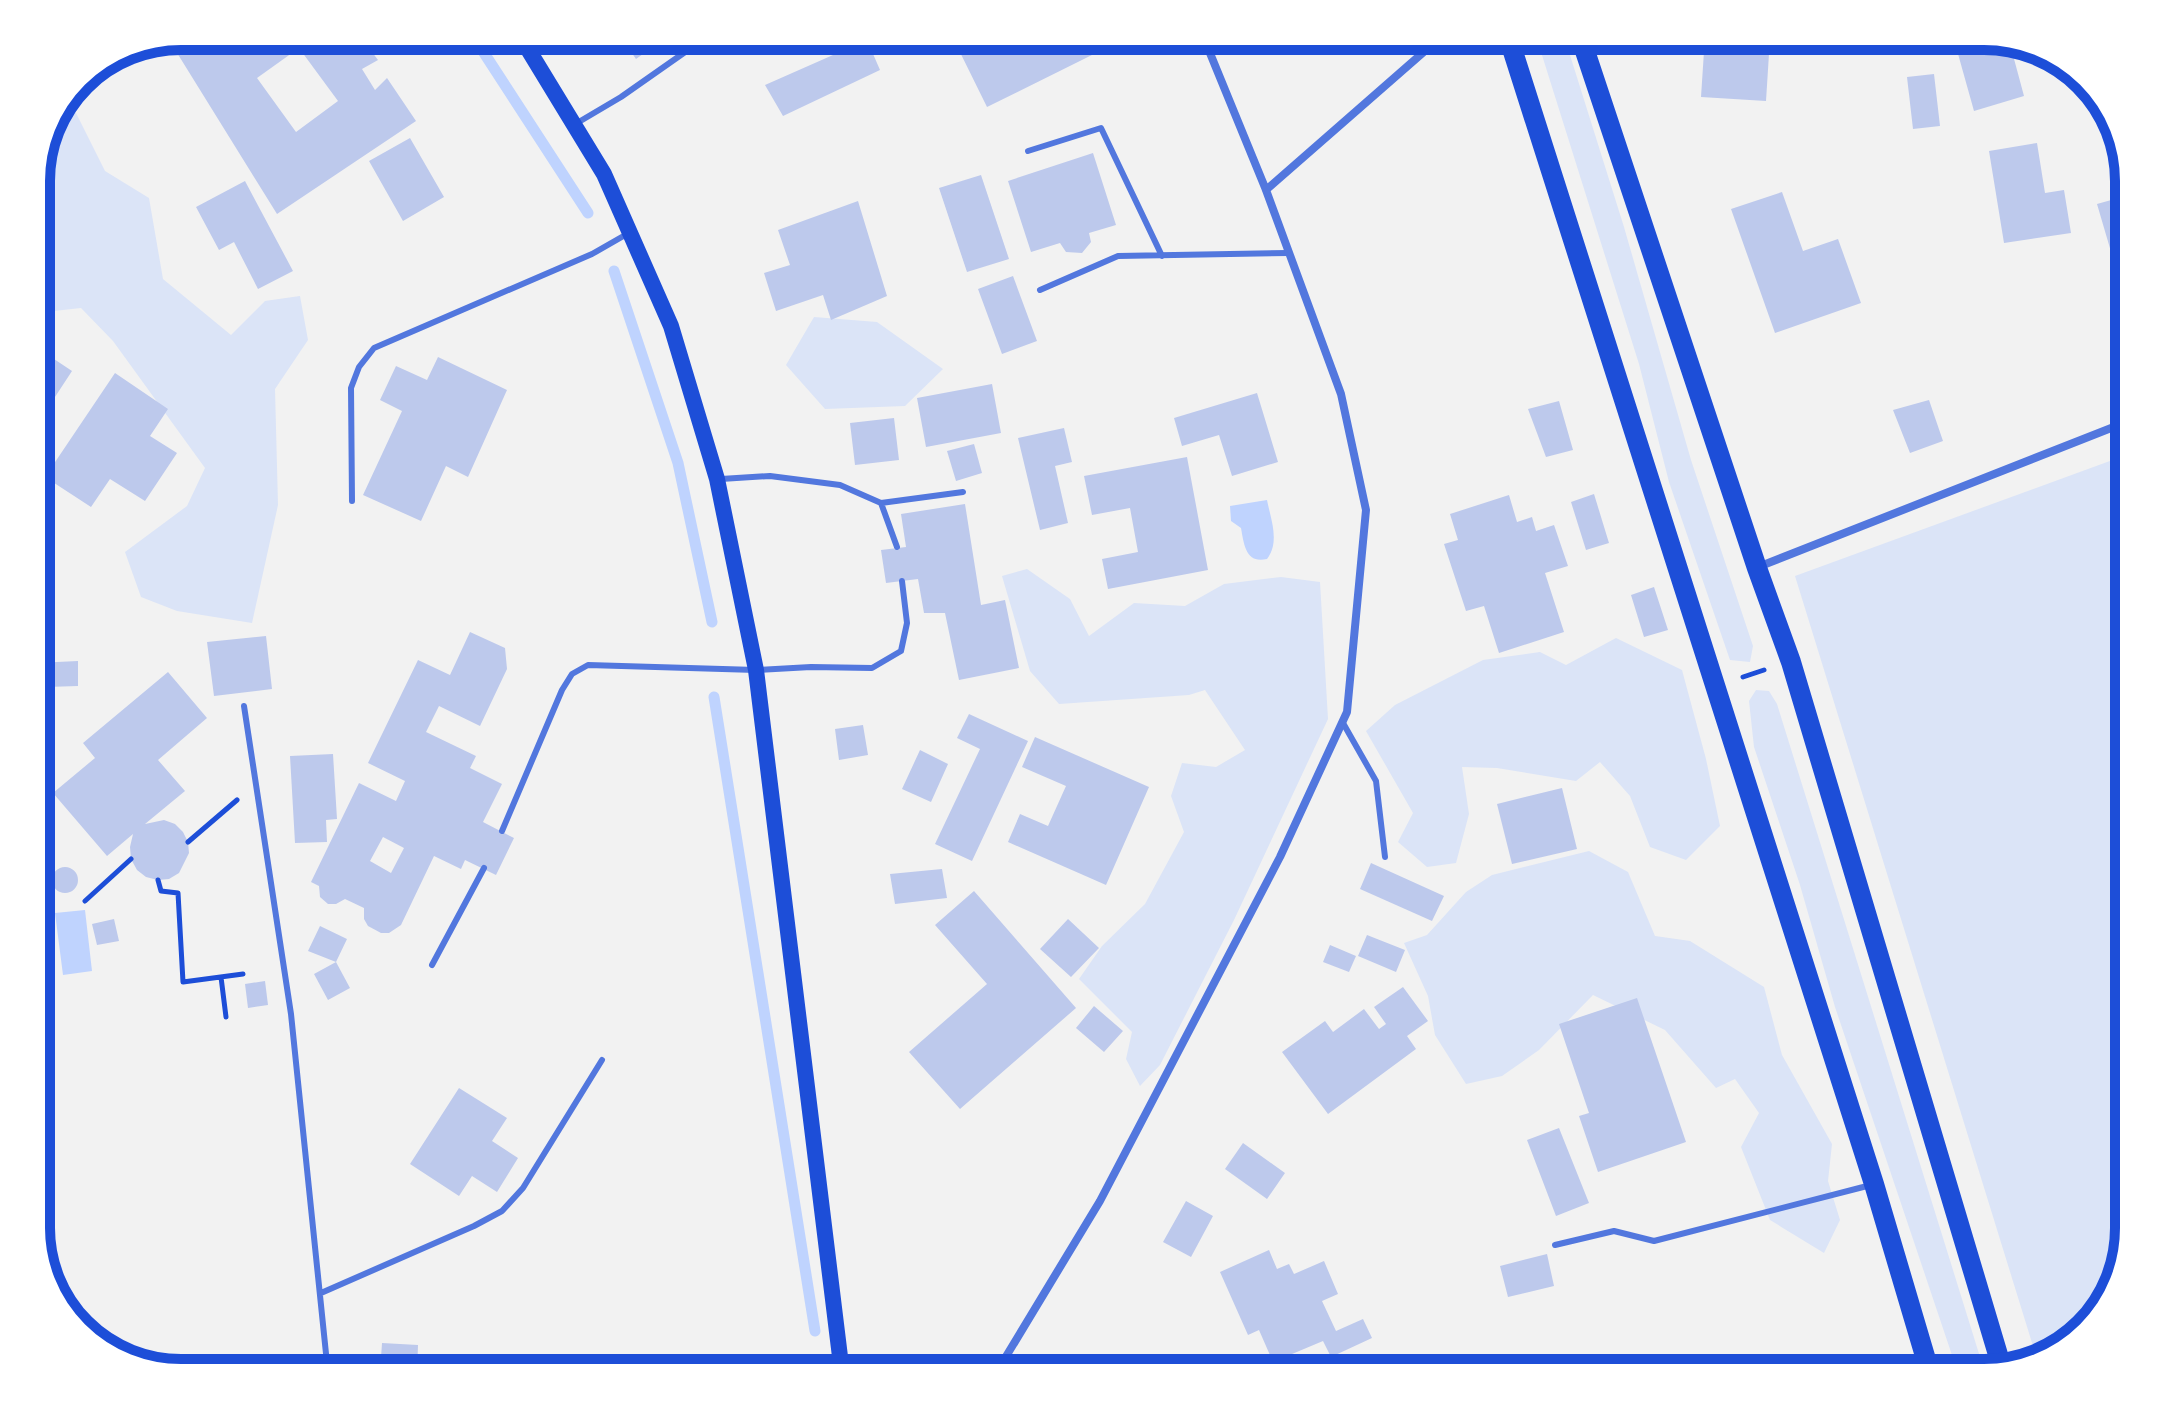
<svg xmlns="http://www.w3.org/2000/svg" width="2165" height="1409" font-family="'Times New Roman',serif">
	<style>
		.green { fill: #dbe4f7 }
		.water { fill: #bfd3fe }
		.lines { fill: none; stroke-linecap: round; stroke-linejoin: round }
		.stream { stroke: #bfd3fe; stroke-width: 11 }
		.building { fill: #bdc9ec; fill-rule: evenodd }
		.path { stroke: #1d4ed8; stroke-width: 5 }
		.service { stroke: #5277de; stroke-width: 6 }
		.minor { stroke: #5277de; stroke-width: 8 }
		.secondary { stroke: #1d4ed8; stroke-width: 16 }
		.primary { stroke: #1d4ed8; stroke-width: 20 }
		.rim { fill: none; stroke: #1d4ed8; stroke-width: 10 }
	</style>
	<rect width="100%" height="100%" fill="#f2f2f2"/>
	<path class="green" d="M1536 36H1564L1624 227 1691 460 1753 646 1750 662 1730 660 1669 482 1639 364Z
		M69 99 105 171 149 198 163 279 231 335 265 301 300 296 308 340 275 389 278 505 252 623 177 611 141 597 125 552 187 506 205 468 113 341 81 308 36 313V172Z
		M814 317 877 322 943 369 905 406 825 409 786 365Z
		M2129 454V1229L2105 1308 2056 1354 2037 1359 1795 576Z
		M1027 569 1070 599 1089 636 1134 603 1185 606 1224 584 1281 577 1320 582 1328 719 1234 920 1160 1065 1140 1086 1126 1059 1132 1032 1079 979 1102 946 1145 904 1184 832 1171 796 1182 763 1216 767 1245 750 1205 690 1189 695 1059 704 1030 671 1002 576Z
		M1616 638 1682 670 1706 759 1720 826 1686 860 1650 847 1630 796 1600 762 1576 781 1497 768 1462 767 1469 814 1456 863 1427 867 1398 842 1413 813 1366 731 1395 705 1483 660 1540 652 1566 665Z
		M1756 690 1769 691 1777 704 1985 1373H1958L1835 1007 1800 885 1754 747 1749 701Z
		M1589 851 1628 872 1655 936 1690 941 1764 987 1782 1055 1832 1144 1828 1181 1840 1220 1824 1253 1770 1220 1741 1147 1759 1113 1735 1079 1716 1088 1665 1030 1593 995 1539 1050 1502 1076 1466 1084 1435 1035 1428 996 1404 943 1427 935 1466 892 1492 875Z"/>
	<path class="water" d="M1267 500C1271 520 1280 542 1267 559 1246 564 1244 545 1241 528L1231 521 1230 506Z
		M85 910 92 971 63 975 55 913Z"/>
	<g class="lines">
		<path class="stream" d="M473 36 588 213
			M614 271 678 463 712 622
			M714 697 815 1331"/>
	</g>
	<path class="building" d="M190 36H360L378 60 362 69 375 90 387 78 416 121 277 214 174 48ZM299 48 338 101 296 132 257 78Z
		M620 36H668L636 59Z
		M952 36H1087L1096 53 987 107Z
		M1705 36H1803L1802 41 1770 38 1766 101 1701 97Z
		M1953 36H1984L2010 44 2024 96 1974 111Z
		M867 40 880 70 783 116 765 85Z
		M1934 74 1940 126 1913 129 1907 77Z
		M410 138 444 197 403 221 369 161Z
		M2037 143 2045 193 2064 190 2071 233 2004 243 1989 151Z
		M1093 153 1116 225 1089 233 1091 242 1082 253 1066 252 1060 243 1031 252 1008 181Z
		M981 175 1009 259 967 272 939 188Z
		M245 181 293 271 258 289 234 242 219 250 196 207Z
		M1782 192 1803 251 1838 239 1861 303 1775 333 1731 209Z
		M2129 195V276L2119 279 2097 204Z
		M858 201 887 296 831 320 823 295 776 311 764 273 790 265 778 230Z
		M1013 276 1037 341 1002 354 978 289Z
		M48 355 72 371 36 426V374Z
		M438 357 507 390 468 477 446 466 421 521 363 495 402 411 380 400 396 366 427 380Z
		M115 373 168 409 150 436 177 453 145 501 110 479 91 507 45 477Z
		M992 384 1001 433 926 447 917 398Z
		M1257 393 1278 462 1232 476 1219 435 1182 446 1174 418Z
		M1929 400 1943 441 1910 453 1893 410Z
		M1559 401 1573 450 1546 457 1528 409Z
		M894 418 899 460 855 465 850 423Z
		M1064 428 1072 462 1055 466 1068 523 1040 530 1018 438Z
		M974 444 982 473 956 481 947 451Z
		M1187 457 1208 570 1108 589 1102 559 1138 552 1130 508 1092 515 1084 476Z
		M1594 494 1609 543 1586 550 1571 502Z
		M1509 495 1517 522 1532 517 1536 531 1554 525 1568 566 1545 573 1564 632 1499 653 1484 606 1466 611 1444 544 1458 540 1450 514Z
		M965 504 981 605 1005 600 1019 668 959 680 945 613H924L918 579 886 583 881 550 906 547 901 514Z
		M1654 587 1668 630 1644 637 1631 595Z
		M470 632 505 648 507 669 480 726 439 706 426 732 476 756 470 768 502 784 483 822 514 838 496 875 465 860 461 869 434 856 401 925 389 933H381L368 926 364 919V908L345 899 336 904H328L320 897 319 886 311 882 359 783 396 801 405 781 368 763 418 660 450 675ZM383 837 404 848 391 873 370 861Z
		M266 636 272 689 214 696 207 642Z
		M78 661V686L47 687 49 731H36V663Z
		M168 672 207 718 158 760 185 791 145 824 164 820 175 824 183 832 188 842 189 853 179 873 169 879 158 880 146 877 137 870 131 859 130 847 133 834 107 856 53 793 95 758 83 743Z
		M969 714 1028 741 972 861 935 844 980 749 957 738Z
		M863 725 868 755 839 760 835 729Z
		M1035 737 1149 787 1106 885 1008 842 1020 814 1048 826 1066 786 1022 767Z
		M920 750 948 764 931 802 902 789Z
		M333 754 337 819 326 820 327 842 295 843 290 756Z
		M1562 788 1577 849 1512 864 1497 804Z
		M1371 863 1444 896 1432 921 1360 889Z
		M52 880a13 13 0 1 1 26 0a13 13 0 1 1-26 0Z
		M942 869 947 898 895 904 890 874Z
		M974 891 1076 1008 960 1109 909 1052 987 984 935 925Z
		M114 919 119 941 97 945 92 924Z
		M1068 919 1099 948 1071 977 1040 949Z
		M320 926 347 939 336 962 308 951Z
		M1367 935 1405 950 1396 972 1358 956Z
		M1330 945 1356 956 1349 972 1323 962Z
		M336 962 350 988 328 1000 314 974Z
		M265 981 268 1005 248 1008 245 984Z
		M1403 987 1428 1021 1407 1036 1416 1049 1328 1114 1282 1052 1325 1021 1333 1032 1364 1009 1379 1029 1386 1024 1374 1007Z
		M1637 998 1686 1142 1598 1172 1579 1116 1589 1113 1559 1024Z
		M1094 1006 1123 1031 1104 1052 1076 1028Z
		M459 1088 507 1118 492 1141 518 1158 497 1192 472 1176 459 1196 410 1164Z
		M1559 1128 1589 1203 1556 1216 1527 1140Z
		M1243 1143 1285 1173 1267 1199 1225 1169Z
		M1186 1201 1213 1216 1191 1257 1163 1242Z
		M1269 1250 1277 1269 1289 1264 1294 1274 1324 1261 1338 1294 1322 1301 1336 1331 1363 1319 1372 1338 1331 1357 1323 1341 1273 1362 1259 1330 1248 1335 1220 1272Z
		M1547 1254 1554 1286 1508 1297 1500 1266Z
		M382 1343 418 1345 417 1373H380Z"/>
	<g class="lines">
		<path class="path" d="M1743 677 1764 670
			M188 842 237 800
			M158 880 161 891 178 893 183 982 243 974
			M85 901 131 859
			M221 977 226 1017"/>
		<path class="service" d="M577 123 621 97 708 36
			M1028 151 1101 128 1162 256
			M1040 290 1118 256 1288 253
			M721 479 770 476 840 485 881 503 897 547
			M352 501 351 388 359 367 374 348 592 254 627 234
			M881 503 963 492
			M244 706 291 1014 328 1373
			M1343 723 1376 781 1385 857
			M502 831 562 690 572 674 588 665 756 670 811 667 872 668 901 651 907 623 902 581
			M432 965 484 868
			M1555 1245 1614 1231 1654 1241 1871 1185
			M321 1293 474 1226 502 1211 523 1188 602 1060
			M828 1373 841 1370"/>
		<path class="minor" d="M1266 190 1442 36
			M1758 567 2129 421
			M996 1373 1100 1201 1280 857 1347 712 1366 510 1341 394 1266 190 1203 36"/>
		<path class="secondary" d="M520 36 604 174 671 326 717 479 756 670 842 1373"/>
		<path class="primary" d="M1508 36 1874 1184 1930 1373
			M1580 36 1757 568 1791 662 2002 1368"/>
	</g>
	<path d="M0 0H2165V1409H0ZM181 50H1984A131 131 0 0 1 2115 181V1228A131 131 0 0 1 1984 1359H181A131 131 0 0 1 50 1228V181A131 131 0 0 1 181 50Z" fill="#fff" fill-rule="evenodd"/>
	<path class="rim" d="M181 50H1984A131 131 0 0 1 2115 181V1228A131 131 0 0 1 1984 1359H181A131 131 0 0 1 50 1228V181A131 131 0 0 1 181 50Z"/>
</svg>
